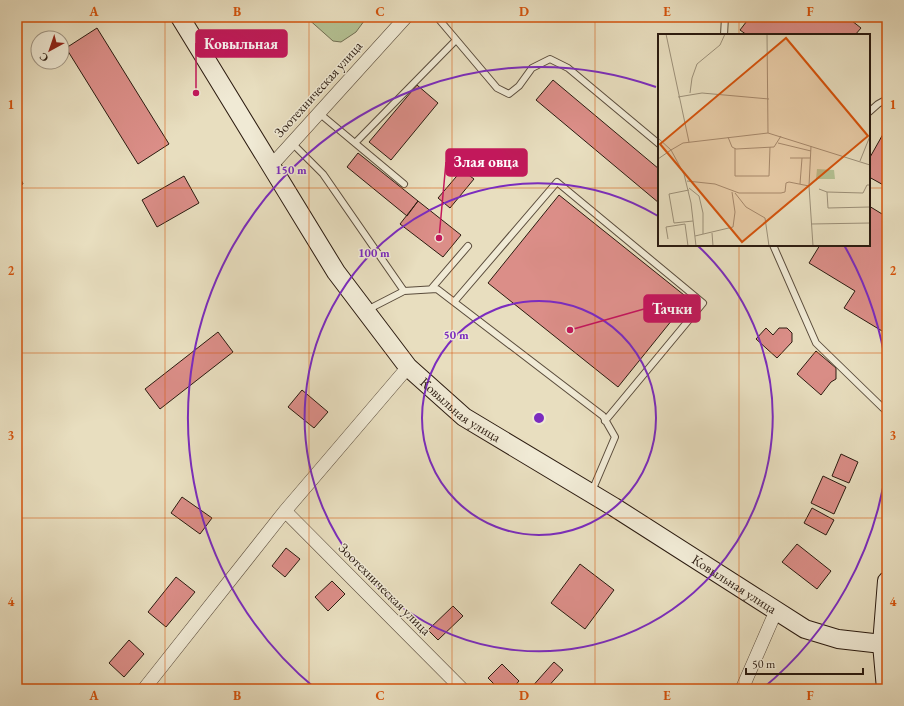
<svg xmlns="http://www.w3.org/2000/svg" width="904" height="706" font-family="'EB Garamond',serif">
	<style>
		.green { fill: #b4c193; stroke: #706e52 }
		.building { fill: #db8e88; stroke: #2b1b10 }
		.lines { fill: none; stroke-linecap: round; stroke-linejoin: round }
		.lane-casing { stroke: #5a4c3c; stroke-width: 8 }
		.street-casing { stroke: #5a4c3c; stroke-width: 14 }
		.secondary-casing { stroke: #2b1b10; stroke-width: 20 }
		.lane { stroke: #f0ead5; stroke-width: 6 }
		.street { stroke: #f0ead5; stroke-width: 13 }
		.secondary { stroke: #f0ead5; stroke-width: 18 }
		.grid { fill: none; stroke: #d5530c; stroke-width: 1; stroke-opacity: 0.55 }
		.ring { fill: none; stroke: #7b2cbf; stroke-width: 2 }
		.labels { text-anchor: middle; stroke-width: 3; stroke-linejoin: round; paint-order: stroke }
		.street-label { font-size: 14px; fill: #2b1b10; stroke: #f0ead5 }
		.inset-road { fill: none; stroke: #9c9079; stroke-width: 1 }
		.view { fill: #d5530c; fill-opacity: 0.15; stroke: #d5530c; stroke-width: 2 }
		.inset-edge { fill: none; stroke: #2b1b10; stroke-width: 2 }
		.centre { fill: #7b2cbf; stroke: #f0ead5; stroke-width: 2 }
		.ring-label { font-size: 12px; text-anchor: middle; font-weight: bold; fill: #7b2cbf; stroke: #f0ead5; stroke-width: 3; stroke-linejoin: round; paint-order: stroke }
		.leader { fill: none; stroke: #c2185b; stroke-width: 1.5 }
		.callout-dot { fill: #c2185b; stroke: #f0ead5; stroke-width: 1.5 }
		.callout { fill: #c2185b; stroke: #c2185b; stroke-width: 1.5 }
		.callout-label { font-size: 15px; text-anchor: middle; font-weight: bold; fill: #fff }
		.neatline { fill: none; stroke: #d5530c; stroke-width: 1.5 }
		.grid-label { font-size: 13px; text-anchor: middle; font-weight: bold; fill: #d5530c }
	</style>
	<rect width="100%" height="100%" fill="#e8debf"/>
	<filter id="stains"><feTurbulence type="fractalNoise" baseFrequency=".005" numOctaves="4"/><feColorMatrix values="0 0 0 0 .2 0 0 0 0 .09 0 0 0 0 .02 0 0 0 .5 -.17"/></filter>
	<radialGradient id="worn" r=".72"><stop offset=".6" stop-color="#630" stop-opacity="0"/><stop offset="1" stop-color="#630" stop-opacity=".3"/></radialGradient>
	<path class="green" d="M306 17H367L356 32 341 42 333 41Z"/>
	<path class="building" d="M750 17H847L861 28 855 35H747L740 30Z
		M97 28 169 144 138 164 66 48Z
		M553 80 659 169V203L536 100Z
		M417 85 438 103 391 160 369 142Z
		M887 127V187L869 177V159Z
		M358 153 418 201 407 216 347 167Z
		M462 170 474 179 450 208 438 198Z
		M17 171 23 184 17 187Z
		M184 176 199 203 157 227 142 200Z
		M559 195 689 299 618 387 488 283Z
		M418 201 461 235 443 257 400 224Z
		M869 206 887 217V334L844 308 855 291 809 263 820 245H869Z
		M766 328 773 335 779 328H787L792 333V342L777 358 756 339Z
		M218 332 233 352 160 409 145 389Z
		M816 351 836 368V379L831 382 821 395 797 374Z
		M302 390 328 412 314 428 288 407Z
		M841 454 858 462 849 483 832 476Z
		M823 476 846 487 834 514 811 503Z
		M182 497 212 518 200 534 171 513Z
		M812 508 834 520 826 535 804 523Z
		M797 544 831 571 817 589 782 562Z
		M286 548 300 559 285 577 272 566Z
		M580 564 614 590 585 629 551 603Z
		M176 577 195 592 166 627 148 612Z
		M332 581 345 594 328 611 315 597Z
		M453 606 463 616 438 640 428 630Z
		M129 640 144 654 124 677 109 663Z
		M554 662 563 670 546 689H530Z
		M502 664 519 681 512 689H499L488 678Z"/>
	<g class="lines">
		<defs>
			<path id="lane" d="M437 17 497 88 509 94 519 86 532 68 550 59 568 68 659 144
				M724 35 725 17
				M869 112 878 104 887 99
				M319 113 404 184
				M292 143 323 174 404 291
				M355 143 456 40
				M773 245 816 343 887 412
				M431 289 468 246
				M454 302 557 182 703 303 605 421
				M367 310 404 291 437 289 603 416 615 437 592 491"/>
			<path id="street" d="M271 166 406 17
				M285 511 462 689
				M144 689 285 511 408 367
				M742 689 776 611"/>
			<g id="secondary">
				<path id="s1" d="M180 17 336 272 408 367 464 417 614 507 805 629 838 639 882 644"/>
				<path d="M886 689 882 644 887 581"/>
			</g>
		</defs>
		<use href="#lane" class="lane-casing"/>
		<use href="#street" class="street-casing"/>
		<use href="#secondary" class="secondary-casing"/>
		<use href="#lane" class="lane"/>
		<use href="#street" class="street"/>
		<use href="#secondary" class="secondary"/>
	</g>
	<path class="grid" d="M165 17V689M309 17V689M452 17V689M595 17V689M739 17V35M17 188H659M869 188H887M739 245V689M17 353H887M17 518H887"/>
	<g class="ring">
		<circle cx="539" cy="418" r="117"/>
		<path d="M697 245A234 234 0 1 1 658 216"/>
		<path d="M887 464A351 351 0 0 1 762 689M316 689A351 351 0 0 1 656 87M844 245A351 351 0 0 1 887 372"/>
	</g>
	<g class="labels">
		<g class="street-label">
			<text transform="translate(318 89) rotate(-48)" y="5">Зоотехническая улица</text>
			<text dy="5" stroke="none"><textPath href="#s1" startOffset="486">Ковыльная улица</textPath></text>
			<text dy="5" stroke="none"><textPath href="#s1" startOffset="811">Ковыльная улица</textPath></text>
			<text transform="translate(385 589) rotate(45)" y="5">Зоотехническая улица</text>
		</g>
	</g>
	<g transform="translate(658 34)">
		<rect width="212" height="212" fill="#e8debf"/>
		<path d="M159 135 176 136 177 145H158Z" fill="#b4c193"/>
		<path class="inset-road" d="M8 0 31 108M109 0 110 99M32 59 34 44 39 30 62 11 67 0M20 63 44 59 111 65M70 103 74 113 78 115 116 113 123 102M0 104 13 116 26 140 33 169 38 212M120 109 153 117M153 112 151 152 155 212M77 114V142H111L112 113M13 116 25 109 110 99 212 131M132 124H152M0 125 13 116M202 127 212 102M29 147 57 150 81 159H123L127 158 128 149 131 148 151 152M142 150 144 124M31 154 41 162 45 179V200M161 155 169 158 170 174 212 173M31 156 11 160 16 189 35 187M169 158 205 159 209 151H212M77 159 88 173 107 184 111 212M27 190 30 212M153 190 212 189M54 199 55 212M37 202 75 193 77 178 74 158M10 205 8 193 27 190"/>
		<path class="view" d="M128 4 210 102 84 208 2 110Z"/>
		<rect width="212" height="212" class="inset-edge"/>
	</g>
	<circle cx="539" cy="418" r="6" class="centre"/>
	<g class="ring-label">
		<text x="291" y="174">150 m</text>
		<text x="374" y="257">100 m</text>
		<text x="456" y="339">50 m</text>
	</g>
	<path class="leader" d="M196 93L196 43M439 238L446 162M570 330L644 309"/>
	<g class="callout-dot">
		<circle cx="196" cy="93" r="4"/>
		<circle cx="439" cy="238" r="4"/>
		<circle cx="570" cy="330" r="4"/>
	</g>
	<g class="callout">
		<rect x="196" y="30" width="91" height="27" rx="4"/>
		<rect x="446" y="149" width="81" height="27" rx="4"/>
		<rect x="644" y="295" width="56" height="27" rx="4"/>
	</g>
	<g class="callout-label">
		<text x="241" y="49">Ковыльная</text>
		<text x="486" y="167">Злая овца</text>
		<text x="672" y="314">Тачки</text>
	</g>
	<rect width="904" height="706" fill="none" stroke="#e8debf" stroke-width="44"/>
	<g transform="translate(50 50) rotate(220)"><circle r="19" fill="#f0ead5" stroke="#a19786"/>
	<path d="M0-3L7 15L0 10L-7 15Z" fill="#8f2418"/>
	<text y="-6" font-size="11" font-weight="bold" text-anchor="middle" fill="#2b1b10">С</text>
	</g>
	<path d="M746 668v6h117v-6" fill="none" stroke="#2b1b10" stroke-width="2"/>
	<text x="752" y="668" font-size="12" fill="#2b1b10" stroke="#f0ead5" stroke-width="3" paint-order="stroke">50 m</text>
	<rect x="22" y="22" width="860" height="662" class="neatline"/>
	<g class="grid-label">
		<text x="94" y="16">A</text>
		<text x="237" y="16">B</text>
		<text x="380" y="16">C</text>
		<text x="524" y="16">D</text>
		<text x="667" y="16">E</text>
		<text x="810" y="16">F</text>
		<text x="11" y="109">1</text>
		<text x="893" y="109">1</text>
		<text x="11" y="275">2</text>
		<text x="893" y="275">2</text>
		<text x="11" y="440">3</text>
		<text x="893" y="440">3</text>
		<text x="11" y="606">4</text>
		<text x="893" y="606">4</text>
		<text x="94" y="700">A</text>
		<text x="237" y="700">B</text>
		<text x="380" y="700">C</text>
		<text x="524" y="700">D</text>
		<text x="667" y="700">E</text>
		<text x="810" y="700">F</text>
	</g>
	<rect width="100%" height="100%" filter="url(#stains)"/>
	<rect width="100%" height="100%" fill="url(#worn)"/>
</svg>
